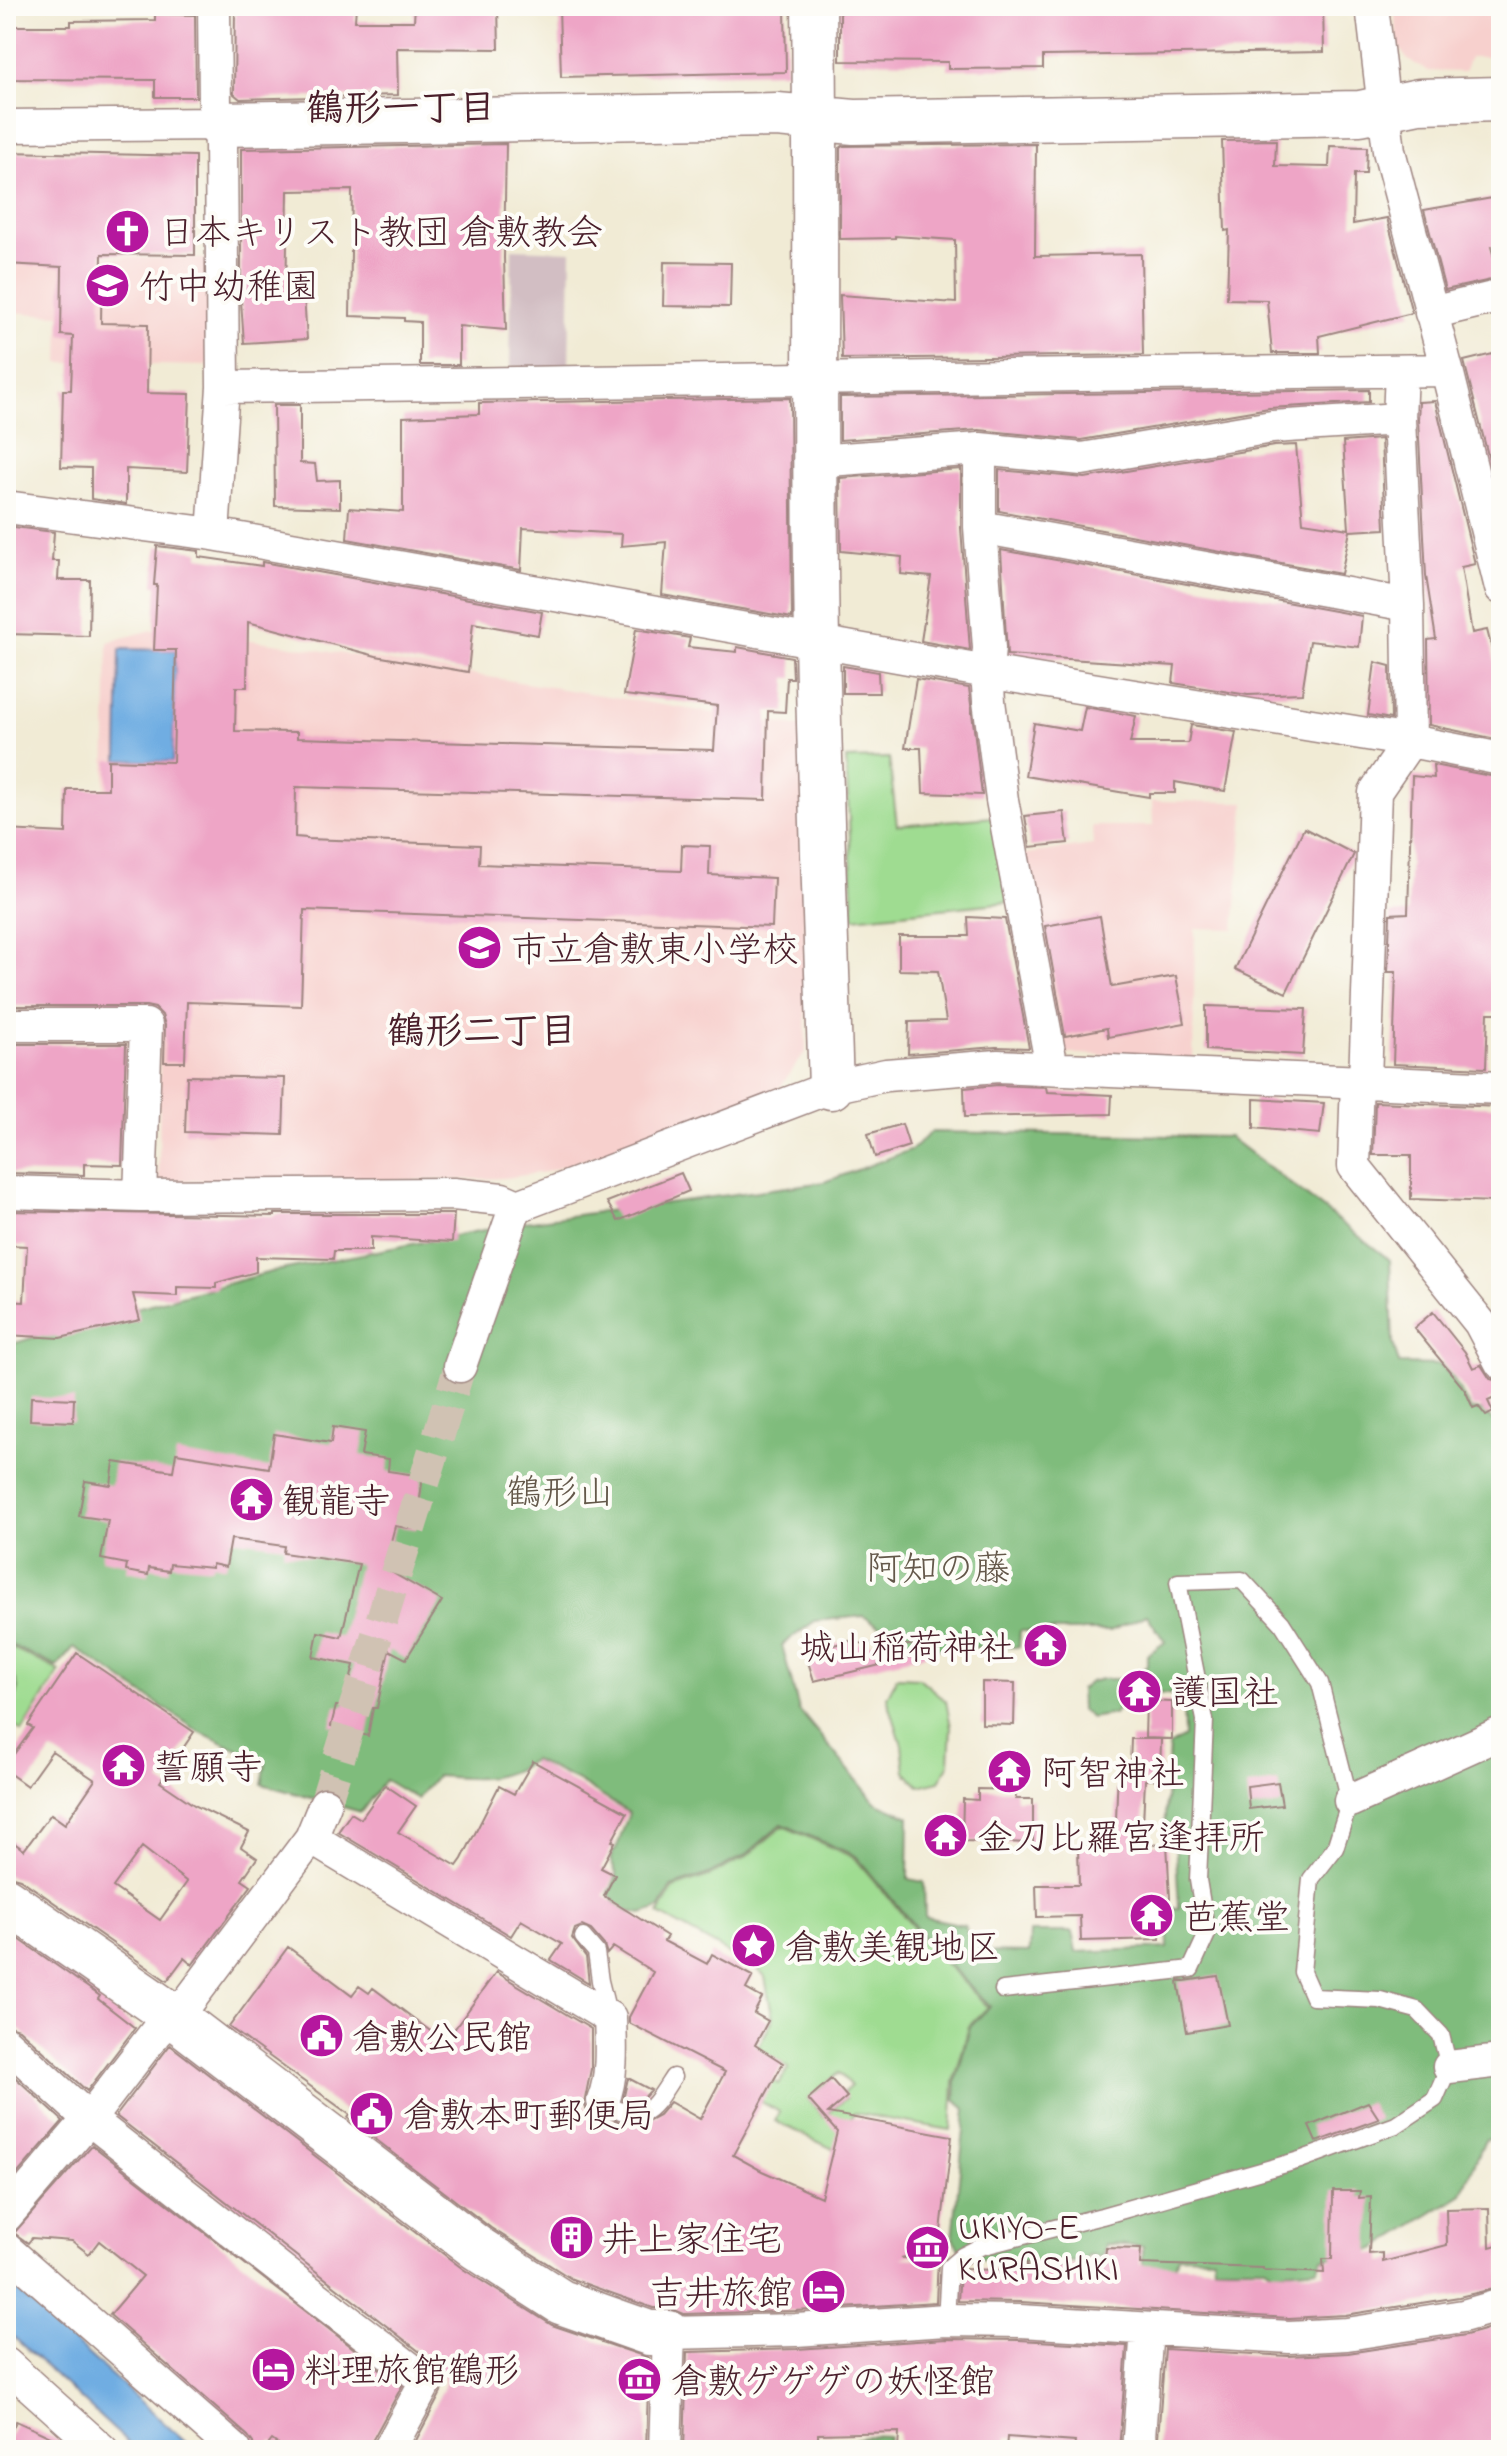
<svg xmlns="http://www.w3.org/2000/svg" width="1507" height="2456" font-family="'Indie Flower','Klee One',sans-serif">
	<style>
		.built { fill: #f7d0cd }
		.industrial { fill: #d2bec3 }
		.green { fill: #9fdc91; stroke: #747e5e; stroke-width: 2; fill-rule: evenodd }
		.forest { fill: #7fbc7b; stroke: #646e53; stroke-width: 2; fill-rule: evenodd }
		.water { fill: #6fade2; stroke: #5c6686; stroke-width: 2 }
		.building { fill: #eea5c6; fill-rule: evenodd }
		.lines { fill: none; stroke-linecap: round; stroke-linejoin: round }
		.street-tunnel { stroke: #d0c2b3; stroke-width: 32; stroke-dasharray: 32 16; stroke-linecap: butt }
		.lane-casing { stroke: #9e8580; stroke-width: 19 }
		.street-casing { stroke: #9e8580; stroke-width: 35 }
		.secondary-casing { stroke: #9e8580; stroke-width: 47 }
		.lane { stroke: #fff; stroke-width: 16 }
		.street { stroke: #fff; stroke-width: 32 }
		.secondary { stroke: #fff; stroke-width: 44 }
		.labels { text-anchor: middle; stroke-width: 8; stroke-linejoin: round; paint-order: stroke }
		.poi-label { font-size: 36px; fill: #4a1f2b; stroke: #fdfcf7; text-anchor: start }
		.park-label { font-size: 36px; fill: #64584a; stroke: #fdfcf7 }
		.neighbourhood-label { font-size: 38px; font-weight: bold; fill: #4a1f2b; stroke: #fdfcf7 }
	</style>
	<rect width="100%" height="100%" fill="#fdfcf7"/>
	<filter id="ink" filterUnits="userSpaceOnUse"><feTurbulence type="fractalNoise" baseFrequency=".0125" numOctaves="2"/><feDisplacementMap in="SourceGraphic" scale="16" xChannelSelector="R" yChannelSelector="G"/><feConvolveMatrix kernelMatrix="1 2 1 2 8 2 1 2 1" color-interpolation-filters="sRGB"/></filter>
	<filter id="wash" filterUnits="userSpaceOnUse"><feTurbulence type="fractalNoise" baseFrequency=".006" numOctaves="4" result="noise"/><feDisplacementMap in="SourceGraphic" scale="32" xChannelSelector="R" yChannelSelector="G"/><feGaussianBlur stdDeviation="1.8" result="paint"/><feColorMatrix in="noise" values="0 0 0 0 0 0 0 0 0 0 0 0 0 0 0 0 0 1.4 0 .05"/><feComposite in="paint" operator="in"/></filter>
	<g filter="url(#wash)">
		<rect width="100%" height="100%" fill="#f1ebd5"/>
		<path class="built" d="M1394 6H1501V57H1470L1464 72 1428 71 1407 59 1398 45Z
			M6 216 57 256 210 259 208 366 59 363 60 315 6 312Z
			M152 630 180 631 274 643 802 727 806 1052 780 1087 674 1130 546 1172 505 1178 455 1180H159L160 1018 155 1017 156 879 103 878 108 642Z
			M1152 801 1245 802 1234 929 1195 928 1193 1059 1056 1053 1019 855 1093 845 1092 826H1153Z"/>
		<path class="industrial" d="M512 249 571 251 569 368 510 367Z"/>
		<path class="green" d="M889 758 897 825 993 817 1008 902 854 918 846 759Z
			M6 1645 60 1671 22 1732 6 1719V1703H11L14 1676 6 1669Z
			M897 1677 919 1678 946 1701 951 1727 949 1763 940 1781 919 1786 905 1772 902 1745 887 1697Z
			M783 1826 855 1858 935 1953 988 2007 969 2026 954 2082 951 2130 854 2113 833 2149 775 2121 780 2112 737 2089 773 2019 765 1977 756 1968 659 1914 673 1888 709 1876 746 1857ZM776 2059 789 2068 779 2084 765 2075ZM839 2073 851 2086 843 2093 846 2098 824 2117 808 2099Z"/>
		<path class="forest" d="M931 1132 1229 1137 1390 1260 1393 1343 1399 1364 1441 1365 1452 1377 1471 1410H1482L1501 1429V2136L1485 2139 1462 2194 1375 2249 1322 2258 1317 2268 1274 2272 1265 2266H1214L1213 2257 1178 2256 1174 2271 1143 2268V2246L1105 2244 1102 2257 1088 2256 1083 2262H1033L1006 2266 962 2252 953 2239 966 2109 955 2099 956 2081 970 2027 990 2006 936 1952 856 1856 782 1824 746 1855 709 1874 671 1887 660 1908 642 1914 621 1910 609 1893 617 1875 610 1859 618 1844 629 1813 576 1780 533 1760C500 1783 474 1779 436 1776L417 1799 385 1780 361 1812 262 1784 266 1763 198 1731 74 1647 57 1667 6 1643V1346L76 1324 271 1272 524 1222 825 1182 913 1149ZM1147 1615 1165 1642 1147 1655V1666L1131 1679H1102L1090 1682 1080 1690 1081 1710 1091 1718 1114 1714C1130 1687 1155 1694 1183 1695L1184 1737 1169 1746 1164 1835 1175 1837 1179 1908 1167 1909 1168 1948 1076 1952 1072 1932H1030L1029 1953 977 1952 964 1925 925 1917 924 1882 908 1879 909 1817 875 1802 799 1710 782 1645 815 1621 863 1616 917 1648 1019 1647 1020 1631H1110Z
			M6 1669C18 1678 23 1692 11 1704L6 1703Z
			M868 2436 889 2437 886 2450H849L855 2439Z"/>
		<path class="water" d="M120 649 176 650 173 762 118 760Z
			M6 2280 194 2450H136L6 2330Z"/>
		<g id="blocks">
			<path class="building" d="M235 6H356L355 21H414L415 6H498L499 49 397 48 398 95 240 99 234 94Z
				M559 6H785L786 72 561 77Z
				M950 6H1323L1324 52 1043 56V68L948 69V62L840 61V7L950 8Z
				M155 14 195 15 196 97H155V80L6 79V26H71V21L155 20Z
				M1276 140 1275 166 1329 167 1330 146 1367 147 1366 174H1354L1353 224 1387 218 1412 313 1319 336 1320 353H1272L1267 300 1227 299 1229 230 1225 231 1222 141Z
				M506 144 504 258 506 330 459 326V365H420V322L404 321V318L350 316 352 190 288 191 286 297 304 296 307 339 244 343 241 301V149Z
				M1036 144 1035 256 1141 254 1143 355 842 359 840 295 956 303 955 240 895 236V238L840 239V148L843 146Z
				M6 152 195 156V255L102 254 101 323 148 324 147 393 190 394 187 472 126 469V504L91 499V468L61 467 63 390H71L73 336 61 335 62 267 6 264Z
				M1498 197 1497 213 1501 212V244L1491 247 1500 278 1445 290 1424 210Z
				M664 262 731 263 730 307 663 306Z
				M1501 352V477L1494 479 1464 361Z
				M1369 390V402L1269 408 1081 440 979 430 840 440V397Z
				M790 398 792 618 662 595 666 542 621 546 622 534 523 528 521 570 347 539 349 508 403 512V417L479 414V403Z
				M1435 401 1475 564 1461 567 1472 633 1487 630 1501 684V740L1429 725 1428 640 1436 639 1426 576 1418 419 1419 402Z
				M274 405H300V463L315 464 317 481 340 480V508L275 506Z
				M1381 439 1385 529 1350 531 1341 574 999 511V470L1085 478 1274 446 1296 445 1303 522 1349 529 1343 442Z
				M961 469V528L970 650 921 641 931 577 901 574 902 557 841 551 840 478Z
				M6 526 54 532 52 561H59L58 580H90L89 636 6 634Z
				M157 546 199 551V557L262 566V562L542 612 538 635 473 623 468 672 376 656 248 622 247 687H236L235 731 297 732V738L714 750 717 706 624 695 636 629 690 638 688 647 737 652V647L792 657 793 678H787L785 712 768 711 766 800 296 787 295 837 307 838V839L480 845 479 864 681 871 682 845 710 846 709 875 774 878 772 927 304 910 301 1006 187 1002 185 1062H164L165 1025 162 1015 155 1008 146 1006H6V830L66 833 67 789H108V760L173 762 176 650H154L157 585H154Z
				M1001 550 1362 616 1359 647 1310 641 1302 693 1248 695 1173 683 1175 666 1007 655Z
				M1375 662 1390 666 1391 719 1368 715Z
				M843 666 878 672 879 693H843Z
				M916 679 969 688 982 795 923 793 921 748H905Z
				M1085 707 1136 716 1130 743H1188L1191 725 1236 732 1225 791 1175 782V793H1149V797L1025 776 1034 723 1080 731Z
				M1433 765 1501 778V1013H1488L1486 1068 1393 1064 1396 972H1388L1390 914 1408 913 1412 776 1434 778Z
				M1064 812 1068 843 1030 847 1025 816Z
				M1304 828 1354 854 1286 993 1235 969Z
				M1100 916 1112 987 1176 976 1185 1023 1108 1037 1107 1028 1065 1036 1045 926Z
				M968 917 1005 919 1029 1048 996 1047 908 1054 909 1022 946 1021 938 971 899 970V936H969Z
				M1206 1006 1306 1009 1303 1055 1206 1050Z
				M6 1044H126L122 1165 84 1164V1175L6 1173Z
				M187 1076 285 1078 283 1135 185 1132Z
				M998 1085 1046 1087 1047 1092 1112 1095 1111 1114 965 1117 964 1088Z
				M1254 1099 1324 1103 1320 1134 1254 1128Z
				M1375 1102 1501 1107V1156L1500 1176 1496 1177V1202L1411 1199V1155H1373Z
				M902 1124 909 1146 875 1157 868 1134Z
				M681 1173 689 1191 618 1221 607 1202Z
				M6 1211 275 1216V1214H454L452 1242 371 1237V1251H334L333 1259 256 1257V1272L216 1283V1288L177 1287V1296L133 1294 140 1320 60 1338 6 1335V1301L24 1302 27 1246 6 1245Z
				M1433 1312 1465 1352 1473 1368 1481 1365 1490 1379 1501 1382V1395L1488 1401 1493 1412 1486 1416 1478 1406 1473 1408 1465 1390 1414 1328Z
				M31 1397 74 1399 73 1422 30 1420Z
				M333 1427 365 1432 361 1455 389 1459 388 1471 423 1476 416 1529 395 1526 384 1568 442 1601 406 1659 389 1650 377 1708H373L368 1736 331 1726 336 1706H344L354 1665 313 1657 318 1632 341 1637 359 1564 283 1553 284 1546 231 1539 226 1567 212 1564V1568L170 1564 169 1571 149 1568 148 1575 126 1571 127 1564 101 1559 108 1520 79 1516 85 1481 111 1485 114 1462 173 1471 176 1453 269 1468 274 1434 331 1443Z
				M854 1640 856 1643 930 1646V1653L814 1681 805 1652Z
				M77 1653 194 1732 160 1782 194 1805 249 1832 241 1847 257 1858 242 1880 251 1886 192 1965 184 1958 167 1981 20 1879 6 1875V1837L24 1850 51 1814 65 1824 95 1780 52 1751 27 1786 6 1771V1765L33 1728 28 1725ZM142 1847 187 1882 160 1920 113 1887Z
				M982 1682 1015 1683 1014 1725 982 1724Z
				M1146 1701 1172 1702V1739L1145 1738Z
				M1131 1739H1161L1160 1779 1145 1780 1142 1845 1167 1844 1170 1898 1158 1899 1160 1939 1081 1941 1080 1916 1037 1917 1036 1885H1079L1078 1847 1115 1846 1118 1768 1130 1767Z
				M533 1761 627 1813 612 1841 615 1842 601 1868 615 1875 604 1896 667 1936 664 1941 707 1964 712 1954 753 1976 746 1989 762 1998 754 2013 768 2021 755 2045 783 2063 733 2155 762 2171 821 2197 837 2132 808 2099 831 2079 847 2097 828 2113 952 2136 939 2248 901 2258 938 2259 936 2302 795 2311 684 2314 670 2308H653L572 2279 491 2228 348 2118 350 2115 229 2027 288 1947 352 1995 359 1986 369 1993 373 1988 445 2042 496 1972 591 2029V2069L584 2104 589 2114 598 2119 610 2118 625 2124 640 2125 659 2115 670 2102 700 2119 725 2072 629 2023V2017L653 1972 613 1947 607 1954 604 1945 591 1930 582 1926 575 1929 572 1938 586 1957 589 1983 551 1960 562 1944 521 1920 511 1936 338 1832 351 1813 361 1819 385 1785 416 1806 398 1832 457 1866 462 1859 499 1786 514 1794Z
				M1278 1782 1282 1805 1249 1809 1247 1786Z
				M978 1789 1015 1790 1016 1799H1033V1843L962 1841 963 1799 978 1800Z
				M6 1930 100 1996 98 1999 135 2028 87 2091 19 2029 6 2025Z
				M1218 1976 1228 2025 1187 2032 1178 1982Z
				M170 2045 463 2269 552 2325 649 2358 646 2450H411L443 2389 445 2382 443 2373 438 2366 116 2116Z
				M6 2069 63 2121 6 2187Z
				M628 2078 651 2090 640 2102 631 2103 623 2100Z
				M1368 2102 1379 2119 1316 2142 1309 2126Z
				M92 2145 402 2386 372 2441 370 2450H286L272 2440 264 2450H254L253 2443 248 2436 110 2315 143 2276 99 2241 89 2254 72 2241 32 2238 28 2243 14 2233Z
				M1333 2191H1360L1359 2198 1371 2197 1369 2254 1383 2253V2262L1447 2245 1446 2209 1489 2208 1490 2247 1501 2244V2287L1459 2297 1345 2315 1289 2318 1021 2302 958 2301 960 2272 964 2269 1028 2271 1026 2263 1088 2266V2260H1105L1106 2248 1141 2249 1140 2264 1263 2268V2270L1324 2273 1323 2259H1332Z
				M1501 2325V2450H1366L1312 2446V2450H1157L1165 2349 1288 2356 1348 2353 1466 2335Z
				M946 2339 1019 2340 1127 2346 1119 2450H1074L1075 2442 1007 2437 1006 2450H898L899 2432 818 2434V2450H684L687 2352 797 2349Z
				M16 2421 68 2445 74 2450H6V2443Z"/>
		</g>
	</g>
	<g filter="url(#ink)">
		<use href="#blocks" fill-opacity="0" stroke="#9e8580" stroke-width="2"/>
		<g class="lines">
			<path class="street-tunnel" d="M325 1804 460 1366"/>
			<defs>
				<path id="lane" d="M583 1937 596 1952 600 1981 609 2017
					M603 2101C644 2128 651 2111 673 2077
					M946 2320 949 2267 962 2256 980 2247 1102 2216 1300 2160 1396 2125 1435 2099 1449 2067 1441 2035 1417 2010 1380 2000 1313 1997 1302 1972 1311 1879 1335 1848 1350 1801 1320 1683 1282 1623 1242 1580 1178 1582 1205 1720 1198 1880 1207 1934 1191 1969 1003 1990"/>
				<path id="street" d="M1372 6 1389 151 1447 370 1501 588
					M6 126 218 124
					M1431 313 1501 296
					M223 387 1447 370
					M980 449V527L989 648 987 672 989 701 1002 800 1052 1068
					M815 461 980 449 1082 459 1272 427 1399 419
					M6 507 213 534 987 672 1410 741 1501 759
					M980 527 1408 605
					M213 534 223 387 221 143 215 106 214 6
					M6 1025H146L140 1196
					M1357 1081 1354 1166 1480 1323 1501 1363
					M1365 1081 1375 792 1410 741 1408 605 1399 419 1401 371
					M6 1192 140 1196 453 1194 502 1199 518 1206
					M460 1366 513 1214 518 1206 831 1087 886 1075 998 1066 1501 1088
					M1350 1801 1501 1733
					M311 1838 610 2018C611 2045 613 2076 603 2101
					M6 2043 89 2119 298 2283 426 2381 389 2450
					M1449 2067 1501 2061
					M6 2216 89 2119 156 2032 189 2001 311 1838 325 1804
					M6 2249 235 2450
					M6 2364 102 2450
					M665 2450 669 2333 796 2330 946 2320 1020 2321 1289 2337 1347 2334 1463 2316 1501 2305
					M1138 2450 1147 2329"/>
				<path id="secondary" d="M814 6C817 217 813 429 817 640 820 789 826 938 831 1087
					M218 124 777 115 854 122 1360 113 1419 101 1501 99
					M6 1900 173 2016 477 2248 561 2302 649 2333H669"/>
			</defs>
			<use href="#lane" class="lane-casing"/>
			<use href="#street" class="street-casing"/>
			<use href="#secondary" class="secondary-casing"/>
			<use href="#lane" class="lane"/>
			<use href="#street" class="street"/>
			<use href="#secondary" class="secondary"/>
		</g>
	</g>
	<defs>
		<symbol id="church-disc" viewBox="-11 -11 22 22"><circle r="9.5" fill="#b5179e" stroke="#fdfcf7"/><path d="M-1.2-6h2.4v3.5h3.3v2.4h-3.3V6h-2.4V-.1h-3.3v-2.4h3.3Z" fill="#fff"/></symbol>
		<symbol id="school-disc" viewBox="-11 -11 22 22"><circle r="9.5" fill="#b5179e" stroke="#fdfcf7"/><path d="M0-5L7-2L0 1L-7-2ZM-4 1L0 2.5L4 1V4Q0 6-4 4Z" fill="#fff"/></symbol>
		<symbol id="temple-disc" viewBox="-11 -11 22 22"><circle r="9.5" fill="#b5179e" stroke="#fdfcf7"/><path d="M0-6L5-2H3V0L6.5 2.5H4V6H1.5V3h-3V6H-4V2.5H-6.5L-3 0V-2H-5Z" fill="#fff"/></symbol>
		<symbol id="sight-disc" viewBox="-11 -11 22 22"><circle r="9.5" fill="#b5179e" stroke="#fdfcf7"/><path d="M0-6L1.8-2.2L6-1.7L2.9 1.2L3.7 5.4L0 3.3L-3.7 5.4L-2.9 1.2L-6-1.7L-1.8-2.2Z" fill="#fff"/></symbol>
		<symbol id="civic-disc" viewBox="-11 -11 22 22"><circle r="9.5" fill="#b5179e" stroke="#fdfcf7"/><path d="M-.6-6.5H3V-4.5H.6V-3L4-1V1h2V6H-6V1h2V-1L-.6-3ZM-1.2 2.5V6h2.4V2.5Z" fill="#fff"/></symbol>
		<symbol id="building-disc" viewBox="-11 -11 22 22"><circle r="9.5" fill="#b5179e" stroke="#fdfcf7"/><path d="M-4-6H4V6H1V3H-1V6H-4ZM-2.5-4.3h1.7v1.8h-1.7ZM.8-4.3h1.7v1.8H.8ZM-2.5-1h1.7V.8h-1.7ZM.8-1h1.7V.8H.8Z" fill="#fff"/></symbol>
		<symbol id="museum-disc" viewBox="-11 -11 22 22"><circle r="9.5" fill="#b5179e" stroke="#fdfcf7"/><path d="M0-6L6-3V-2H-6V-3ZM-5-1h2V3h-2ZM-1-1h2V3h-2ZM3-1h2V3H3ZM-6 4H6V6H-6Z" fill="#fff"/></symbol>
		<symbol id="hotel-disc" viewBox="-11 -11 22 22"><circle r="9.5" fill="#b5179e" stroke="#fdfcf7"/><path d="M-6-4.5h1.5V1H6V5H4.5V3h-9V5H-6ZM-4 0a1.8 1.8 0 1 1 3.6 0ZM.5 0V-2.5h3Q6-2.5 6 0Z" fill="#fff"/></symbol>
	</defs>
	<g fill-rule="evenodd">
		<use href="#church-disc" x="102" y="206" width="51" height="51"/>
		<use href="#school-disc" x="82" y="260" width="51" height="51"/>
		<use href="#school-disc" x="454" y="922" width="51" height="51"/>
		<use href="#temple-disc" x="226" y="1474" width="51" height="51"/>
		<use href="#temple-disc" x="1020" y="1620" width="51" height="51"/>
		<use href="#temple-disc" x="1114" y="1666" width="51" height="51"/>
		<use href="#temple-disc" x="98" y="1740" width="51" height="51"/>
		<use href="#temple-disc" x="984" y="1746" width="51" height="51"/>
		<use href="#temple-disc" x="920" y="1810" width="51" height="51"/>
		<use href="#temple-disc" x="1126" y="1890" width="51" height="51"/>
		<use href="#sight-disc" x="728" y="1920" width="51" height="51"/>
		<use href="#civic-disc" x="296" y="2010" width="51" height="51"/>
		<use href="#civic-disc" x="346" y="2088" width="51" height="51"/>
		<use href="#building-disc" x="546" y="2212" width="51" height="51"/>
		<use href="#museum-disc" x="902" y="2222" width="51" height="51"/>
		<use href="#hotel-disc" x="798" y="2266" width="51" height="51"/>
		<use href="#hotel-disc" x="248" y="2344" width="51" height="51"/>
		<use href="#museum-disc" x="614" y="2354" width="51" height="51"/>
	</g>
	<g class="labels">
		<g class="poi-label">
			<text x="159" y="244">日本キリスト教団 倉敷教会</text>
			<text x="139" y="298">竹中幼稚園</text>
			<text x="511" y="961">市立倉敷東小学校</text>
			<text x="282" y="1513">観龍寺</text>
			<text x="1015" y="1659" text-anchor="end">城山稲荷神社</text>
			<text x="1171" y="1704">護国社</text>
			<text x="154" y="1779">誓願寺</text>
			<text x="1041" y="1785">阿智神社</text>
			<text x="977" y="1849">金刀比羅宮逢拝所</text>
			<text x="1182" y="1929">芭蕉堂</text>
			<text x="785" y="1959">倉敷美観地区</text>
			<text x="352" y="2049">倉敷公民館</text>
			<text x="403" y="2127">倉敷本町郵便局</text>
			<text x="958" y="2239">UKIYO-E<tspan x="958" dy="41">KURASHIKI</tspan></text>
			<text x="602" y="2251">井上家住宅</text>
			<text x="793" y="2305" text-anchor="end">吉井旅館</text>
			<text x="304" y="2382">料理旅館鶴形</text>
			<text x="671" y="2393">倉敷ゲゲゲの妖怪館</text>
		</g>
		<g class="park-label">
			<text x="560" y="1504">鶴形山</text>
			<text x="938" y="1580">阿知の藤</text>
		</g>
		<g class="neighbourhood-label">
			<text x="401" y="120">鶴形一丁目</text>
			<text x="482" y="1043">鶴形二丁目</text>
		</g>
	</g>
	<rect width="1507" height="2456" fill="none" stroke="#fdfcf7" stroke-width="32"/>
</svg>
